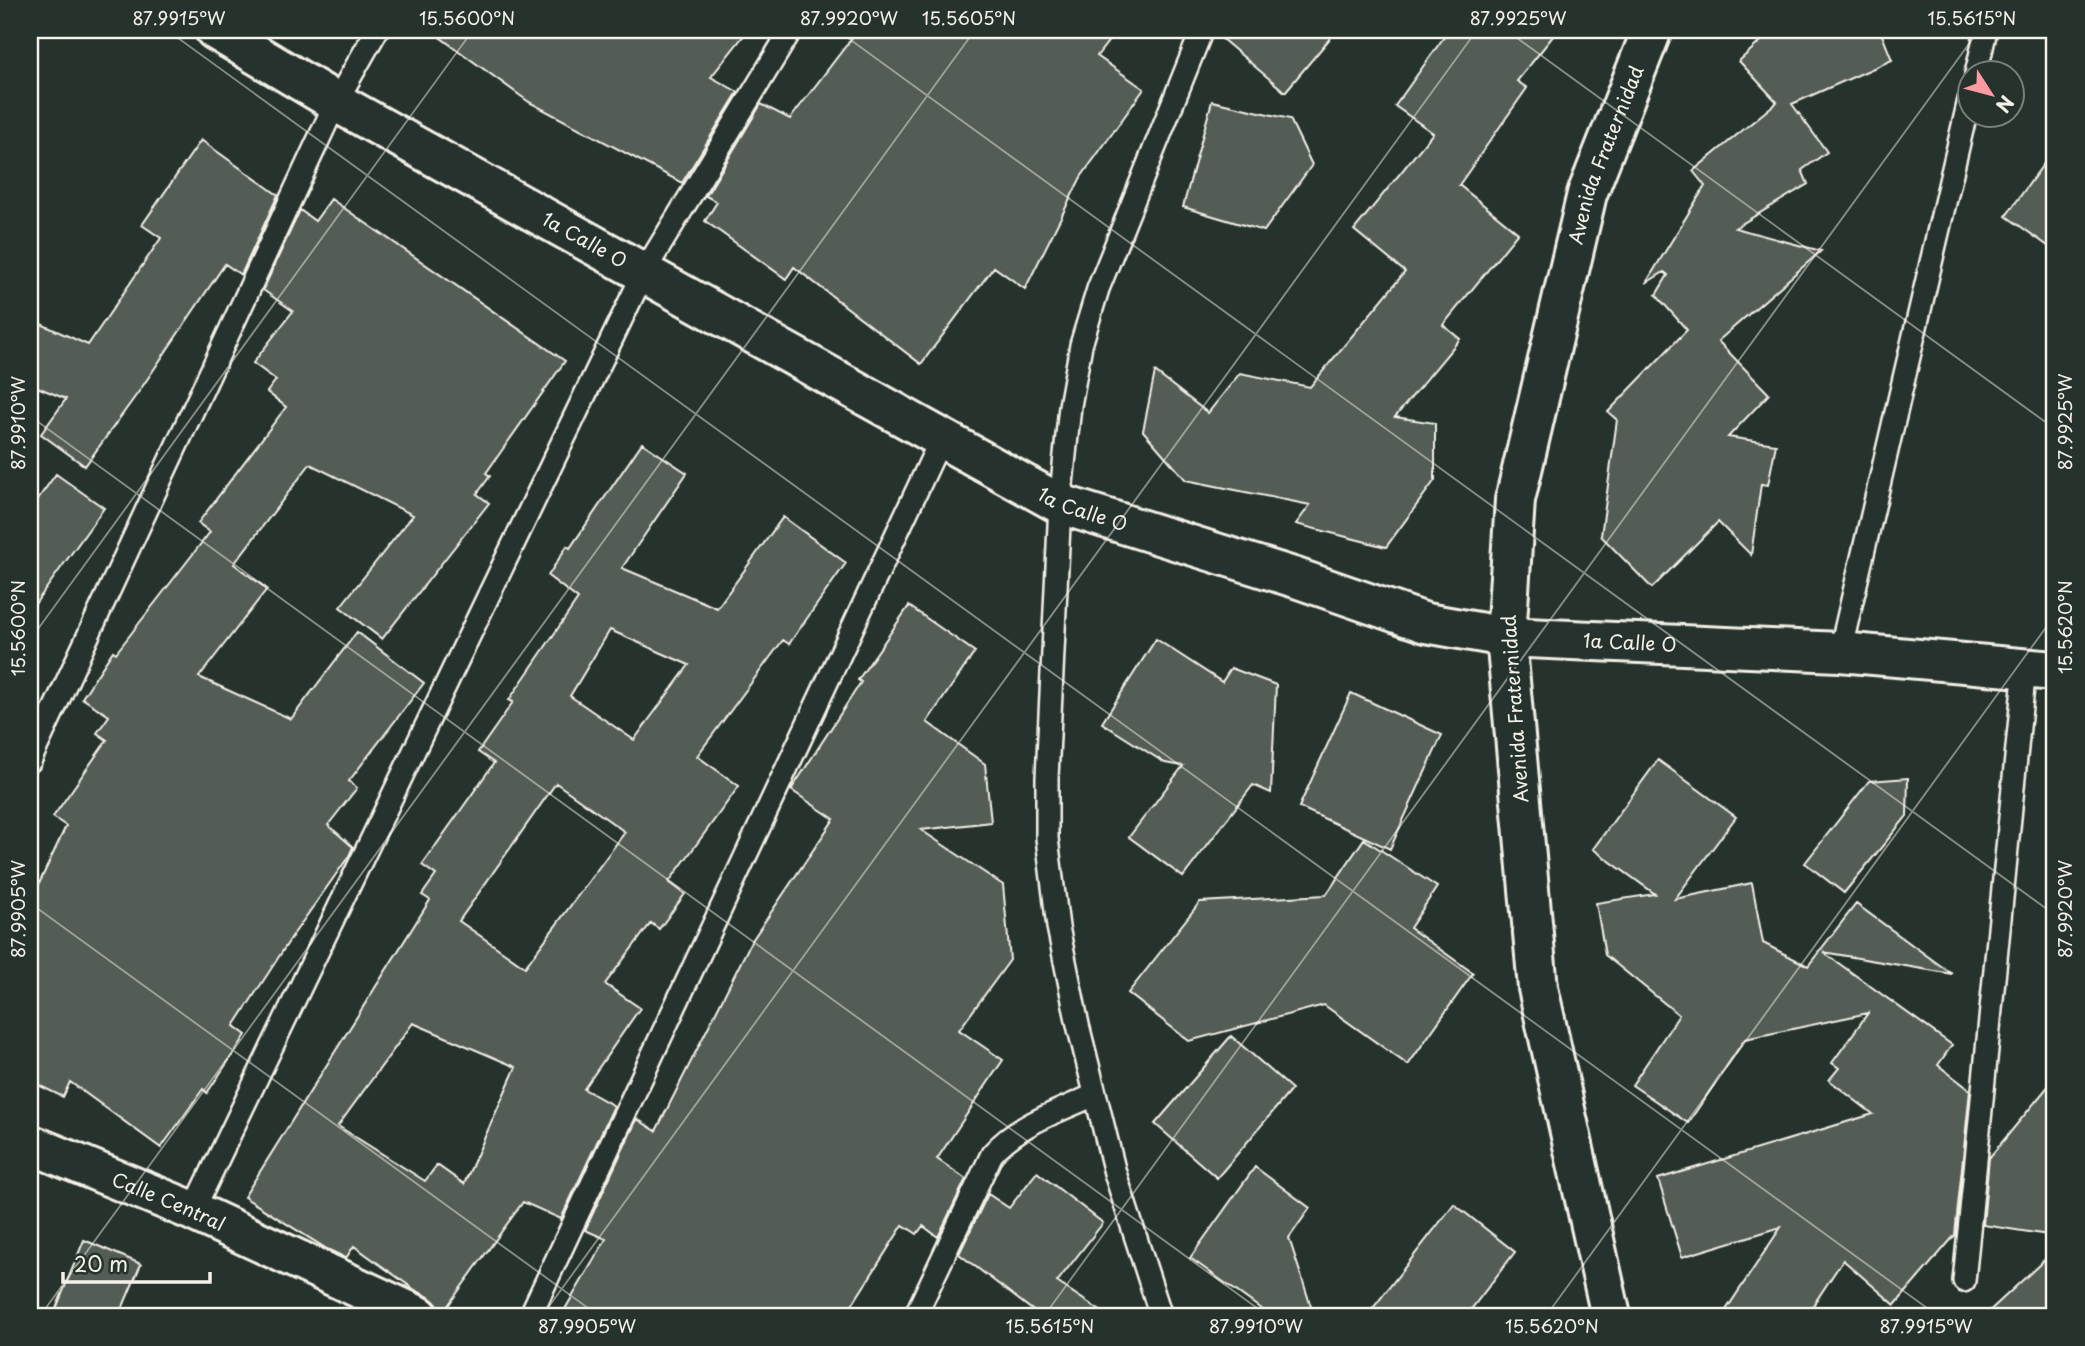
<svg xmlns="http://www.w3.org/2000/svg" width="2085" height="1346" font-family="'Playpen Sans',sans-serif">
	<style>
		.building { fill: #525c55; stroke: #f4f1e8; stroke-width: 2; fill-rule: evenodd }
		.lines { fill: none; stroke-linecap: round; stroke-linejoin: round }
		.lane-casing { stroke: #f4f1e8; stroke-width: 26 }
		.street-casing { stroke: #f4f1e8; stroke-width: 44 }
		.lane { stroke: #26332d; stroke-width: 21 }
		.street { stroke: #26332d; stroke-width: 38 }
		.ticks { fill: none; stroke: #f4f1e8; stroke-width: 2; stroke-opacity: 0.45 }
		.labels { text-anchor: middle; stroke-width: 5; stroke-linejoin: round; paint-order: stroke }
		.street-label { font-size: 19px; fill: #f4f1e8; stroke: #26332d }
		.neatline { fill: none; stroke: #f4f1e8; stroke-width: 2.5 }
		.ticks-label { font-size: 18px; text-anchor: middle; fill: #f4f1e8 }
	</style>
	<rect width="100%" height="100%" fill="#26332d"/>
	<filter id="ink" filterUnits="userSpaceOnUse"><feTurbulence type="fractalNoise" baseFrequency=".0143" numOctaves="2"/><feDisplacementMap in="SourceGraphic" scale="14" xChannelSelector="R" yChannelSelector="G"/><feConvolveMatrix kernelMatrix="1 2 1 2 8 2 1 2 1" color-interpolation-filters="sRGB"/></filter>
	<g filter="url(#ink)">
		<path class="building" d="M430 30H748L711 77 738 92 682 183 529 102Z
			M858 30H1117L1097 56 1144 89 1081 177 1025 289 994 267 921 364 794 267 786 279 705 221 717 202 706 196 761 104 790 119Z
			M1215 30H1337L1285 92 1215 33Z
			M1449 30H1558L1517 81 1527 88 1459 185 1518 233 1443 325 1460 339 1395 417 1435 423V480L1386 547 1296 524 1310 505 1186 480 1143 431 1155 372 1208 413 1240 373 1310 387 1405 272 1354 230 1433 133 1395 106Z
			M1773 30H1880L1892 60 1792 104 1827 152 1802 170 1808 184 1735 228 1821 251 1718 341 1769 394 1728 437 1776 444 1768 485 1761 484 1751 555 1718 522 1652 588 1601 536 1617 420 1608 412 1687 330 1656 295 1668 275 1664 272 1646 283 1705 186 1693 171 1777 102 1739 61Z
			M1212 101 1290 119 1312 165 1264 231 1183 207Z
			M201 140 278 195 241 275 225 264 140 390 85 466 41 434 66 399 30 384V319L88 345 161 238 142 225Z
			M2055 148V251L2006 216Z
			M331 199 565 361 486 473 490 476 477 494 489 503 382 639 340 607 413 515 310 464 234 564 267 589 199 677 291 719 357 632 424 683 349 781 357 788 328 825 353 847 349 856 293 935 234 1026 246 1035 207 1093 203 1089 161 1148 70 1082 63 1097 30 1081V903L66 826 53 817 107 740 97 733 109 716 82 698 113 651 116 653 210 532 198 523 286 407 267 392 276 380 253 363 293 311 263 290 300 210 315 221Z
			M642 443 687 473 622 568 717 608 783 517 846 563 789 644 783 640 697 756 739 786 669 882 685 894 659 929 651 923 605 984 640 1008 584 1089 614 1106 561 1219 523 1202 444 1311 429 1297 415 1290 354 1246 346 1258 327 1249 244 1197 430 900 422 895 436 875 422 865 494 763 478 752 513 702 509 700 578 599 548 576 567 546 570 548ZM610 630 689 665 634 740 570 696ZM556 783 625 832 525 967 459 921ZM413 1023 516 1067 464 1184 437 1165 425 1181 338 1126Z
			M56 474 104 508 30 611V510Z
			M909 606 975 652 927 722 985 764 991 822 921 830 1003 885 1010 960 959 1030 1003 1060 937 1159 966 1179 938 1237 923 1226 917 1234 903 1225 845 1316H561L606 1239 585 1230 637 1119 656 1131 751 942 834 819 791 790 861 682 858 680Z
			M1156 639 1222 682 1231 668 1276 685 1271 793 1253 785 1183 877 1129 837 1183 766 1165 763 1102 723Z
			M1351 693 1442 735 1390 849 1299 807Z
			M1658 760 1736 817 1675 899 1752 883 1763 943 1808 966 1856 904 1952 974 1823 952 1952 1045 1938 1065 1970 1090 1955 1235 1895 1305 1843 1260 1806 1316H1722L1781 1227 1682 1257 1658 1179 1873 1114 1829 1080 1839 1068 1832 1063 1868 1013 1745 1039 1688 1123 1632 1085 1679 1015 1605 955 1596 903 1655 894 1593 849Z
			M1908 778 1907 816 1844 893 1805 863 1869 781Z
			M1364 839 1437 887 1410 928 1473 973 1408 1065 1324 1005 1189 1041 1128 993 1200 902 1326 895Z
			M1231 1036 1292 1089 1217 1178 1155 1124Z
			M2055 1078V1236L1983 1225 1989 1158Z
			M1255 1167 1310 1208 1289 1238 1314 1316H1271L1190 1258Z
			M1037 1172 1103 1223 1057 1282 1108 1316H1040L959 1254 988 1194 1009 1208Z
			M1454 1204 1515 1252 1466 1316H1367Z
			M84 1240 141 1264 119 1316H53Z
			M2055 1250V1316H1984Z"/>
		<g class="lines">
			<defs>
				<path id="lane" d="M1976 74 1986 30
					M1840 652 1969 100
					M30 761 336 102 377 30
					M193 1211 644 272 791 30
					M1964 1281 2025 667
					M530 1316 941 439
					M915 1316 992 1154C1018 1124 1058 1112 1094 1095
					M1161 1316 1115 1173 1078 1025 1058 927 1047 838V778L1060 504 1070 406 1081 345 1098 289 1202 30"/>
				<g id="street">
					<path id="s1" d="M215 30 336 102 1060 504 1296 578 1426 623 1506 637 1840 652 2055 671"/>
					<path id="s2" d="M30 1144 193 1211 419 1316"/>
					<path id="s3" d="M1611 1316 1538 988 1506 637 1515 500 1587 194 1652 30"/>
				</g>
			</defs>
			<use href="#lane" class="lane-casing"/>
			<use href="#street" class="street-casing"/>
			<use href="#lane" class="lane"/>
			<use href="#street" class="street"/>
		</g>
	</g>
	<path class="ticks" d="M167 30 1938 1316M837 30 2055 915M1506 30 2055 429M30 416 1268 1316M30 640 473 30M30 903 599 1316M40 1316 975 30M542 1316 1477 30M1044 1316 1979 30M1546 1316 2055 615M2048 1316 2055 1306"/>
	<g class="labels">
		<g class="street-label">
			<text dy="7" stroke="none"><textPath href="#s3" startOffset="1183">Avenida Fraternidad</textPath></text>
			<text dy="7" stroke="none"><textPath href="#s1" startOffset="425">1a Calle O</textPath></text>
			<text dy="7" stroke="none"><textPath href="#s1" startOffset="992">1a Calle O</textPath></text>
			<text dy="7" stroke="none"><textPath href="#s1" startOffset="1559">1a Calle O</textPath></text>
			<text transform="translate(1515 709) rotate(-94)" y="7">Avenida Fraternidad</text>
			<text dy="7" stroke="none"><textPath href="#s2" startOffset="150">Calle Central</textPath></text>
		</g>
	</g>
	<rect width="2085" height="1346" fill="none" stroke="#26332d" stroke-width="77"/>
	<g transform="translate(1991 94) rotate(126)"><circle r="33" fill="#26332d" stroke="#787f78" stroke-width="2"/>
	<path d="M0-5L12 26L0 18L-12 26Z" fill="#ff9aa2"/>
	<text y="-10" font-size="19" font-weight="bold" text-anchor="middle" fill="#f4f1e8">N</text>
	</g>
	<path d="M63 1272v10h147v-10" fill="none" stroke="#f4f1e8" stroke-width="3.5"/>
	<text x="74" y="1272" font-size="21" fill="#f4f1e8" stroke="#26332d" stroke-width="5" paint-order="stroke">20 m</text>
	<rect x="38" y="38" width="2008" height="1270" class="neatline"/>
	<g class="ticks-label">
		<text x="179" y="25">87.9915°W</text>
		<text x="467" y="25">15.5600°N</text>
		<text x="849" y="25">87.9920°W</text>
		<text x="969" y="25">15.5605°N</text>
		<text x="1518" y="25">87.9925°W</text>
		<text x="1972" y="25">15.5615°N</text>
		<text transform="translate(2066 422) rotate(-90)" y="6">87.9925°W</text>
		<text transform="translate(19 423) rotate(-90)" y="6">87.9910°W</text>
		<text transform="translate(2066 627) rotate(-90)" y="6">15.5620°N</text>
		<text transform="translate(19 628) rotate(-90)" y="6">15.5600°N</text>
		<text transform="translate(2066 909) rotate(-90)" y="6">87.9920°W</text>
		<text transform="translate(19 909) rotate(-90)" y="6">87.9905°W</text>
		<text x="587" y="1333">87.9905°W</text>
		<text x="1050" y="1333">15.5615°N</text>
		<text x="1256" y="1333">87.9910°W</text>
		<text x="1552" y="1333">15.5620°N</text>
		<text x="1926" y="1333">87.9915°W</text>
	</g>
</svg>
